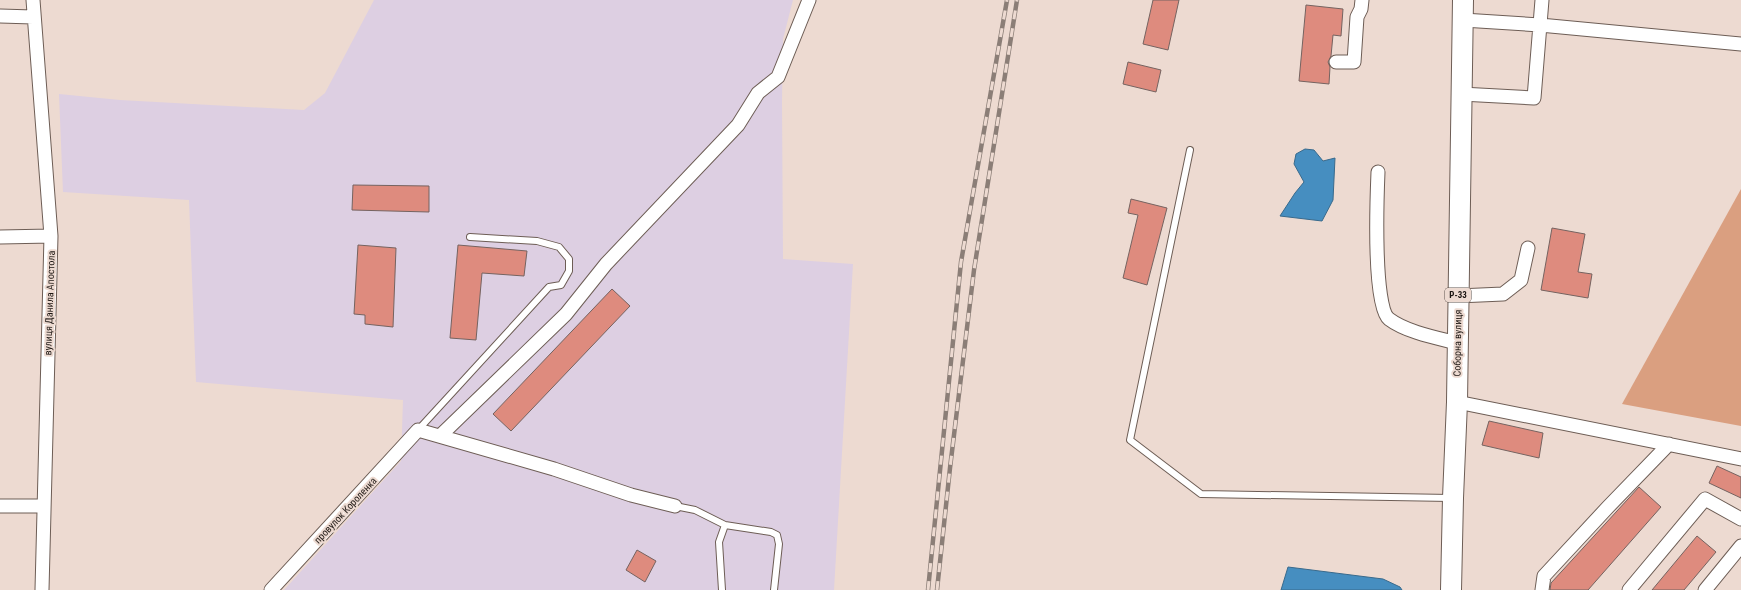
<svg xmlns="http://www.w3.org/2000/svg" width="1741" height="590" font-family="'Roboto Condensed',sans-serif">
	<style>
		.industrial { fill: #ddcfe2 }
		.green { fill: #da9f80 }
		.water { fill: #468ec0; stroke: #396a8c }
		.building { fill: #de8b7e; stroke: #756360 }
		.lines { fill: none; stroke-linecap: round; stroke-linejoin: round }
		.service-casing { stroke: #6d5d55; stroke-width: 8 }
		.minor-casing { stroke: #6d5d55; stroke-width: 15 }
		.primary-casing { stroke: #6d5d55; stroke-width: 22 }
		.service { stroke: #fff; stroke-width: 6 }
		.minor { stroke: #fff; stroke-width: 13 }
		.primary { stroke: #fff; stroke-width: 20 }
		.rail-casing { stroke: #8b7e77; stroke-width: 4.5 }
		.rail { stroke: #eddad1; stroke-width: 3; stroke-dasharray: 9; stroke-linecap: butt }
		.labels { text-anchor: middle; stroke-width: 4; stroke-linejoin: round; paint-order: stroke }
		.shield { fill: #eddad1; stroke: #5b514b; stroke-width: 1 }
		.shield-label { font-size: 9px; font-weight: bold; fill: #1c1612 }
		.street-label { font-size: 10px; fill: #1c1612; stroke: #eddad1 }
	</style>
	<rect width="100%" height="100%" fill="#eddad1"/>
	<path class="industrial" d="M374 0H793L783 39 782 102 783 259 853 264 834 590H284L401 461 403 400 196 382 189 200 63 192 59 94 120 100 304 110 325 93Z"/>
	<path class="green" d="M1741 189V426L1622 404Z"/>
	<path class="water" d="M1305 149 1314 150 1323 161 1335 158 1333 200 1322 221 1280 216 1295 193 1304 182 1294 164 1296 154Z
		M1288 567 1383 579 1400 587 1402 590H1281Z"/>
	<path class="building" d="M1153 0H1179L1168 50 1143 44Z
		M1306 5 1343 9 1341 36 1333 35 1331 56 1328 62 1330 67 1329 84 1299 81Z
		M1128 62 1161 70 1156 92 1123 84Z
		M353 185 429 186V212L352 210Z
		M1131 199 1167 208 1147 285 1123 278 1138 215 1128 213Z
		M1552 228 1585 234 1578 272 1592 274 1588 298 1541 290Z
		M358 245 396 248 393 327 365 324V315L354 314Z
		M458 245 527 251 524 276 482 273 476 340 450 338Z
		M612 289 630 306 511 431 493 414Z
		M1489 421 1543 433 1539 458 1482 445Z
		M1717 466 1741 477V498L1709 483Z
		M1639 487 1661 507 1588 590H1550L1551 583Z
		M1697 536 1716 552 1684 590H1652Z
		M637 550 656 561 645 582 626 570Z"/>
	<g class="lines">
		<defs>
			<path id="service" d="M1190 150 1130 440 1201 494 1451 498
				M418 430 549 287 561 285 569 271V259L559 247 537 241 470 237
				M675 506 695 510 725 525 771 532 777 535 779 544 774 590
				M722 590 719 542 725 525"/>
			<path id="minor" d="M33 0 51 236 42 590
				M0 16 33 17
				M1463 20 1540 25 1741 44
				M1336 62H1354L1357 17 1361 9 1362 0
				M1461 94 1534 98 1542 0
				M1378 172C1377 196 1373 307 1389 319 1406 332 1437 338 1457 343
				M0 237 51 236
				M1458 296 1503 294 1521 280 1528 248
				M1457 402 1741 459
				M440 436 566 314 606 264 738 125 758 93 778 77 809 0
				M0 506H43
				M271 590 418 430 554 469 631 495 675 506
				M1542 590 1544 576 1608 507 1669 444
				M1629 590 1705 499 1741 519
				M1705 590 1741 546"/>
			<path id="primary" d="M1451 590 1453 498 1457 402 1463 0"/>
		</defs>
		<use href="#service" class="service-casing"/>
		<use href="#minor" class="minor-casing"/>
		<use href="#primary" class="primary-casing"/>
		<use href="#service" class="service"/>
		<use href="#minor" class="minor"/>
		<use href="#primary" class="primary"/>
		<defs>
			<path id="rail" d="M928 590 961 262 1007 0
				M937 590 950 468 974 270 1017 0"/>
		</defs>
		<use href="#rail" class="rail-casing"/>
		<use href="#rail" class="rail"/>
	</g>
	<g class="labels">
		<rect class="shield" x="1445" y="288" width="26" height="14" rx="3"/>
		<g class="shield-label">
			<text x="1458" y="298">Р-33</text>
		</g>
		<g class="street-label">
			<text transform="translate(49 303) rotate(-88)" y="4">вулиця Данила Апостола</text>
			<text transform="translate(1457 343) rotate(-89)" y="4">Соборна вулиця</text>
			<text transform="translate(345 510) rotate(-47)" y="4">провулок Короленка</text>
		</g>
	</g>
</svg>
